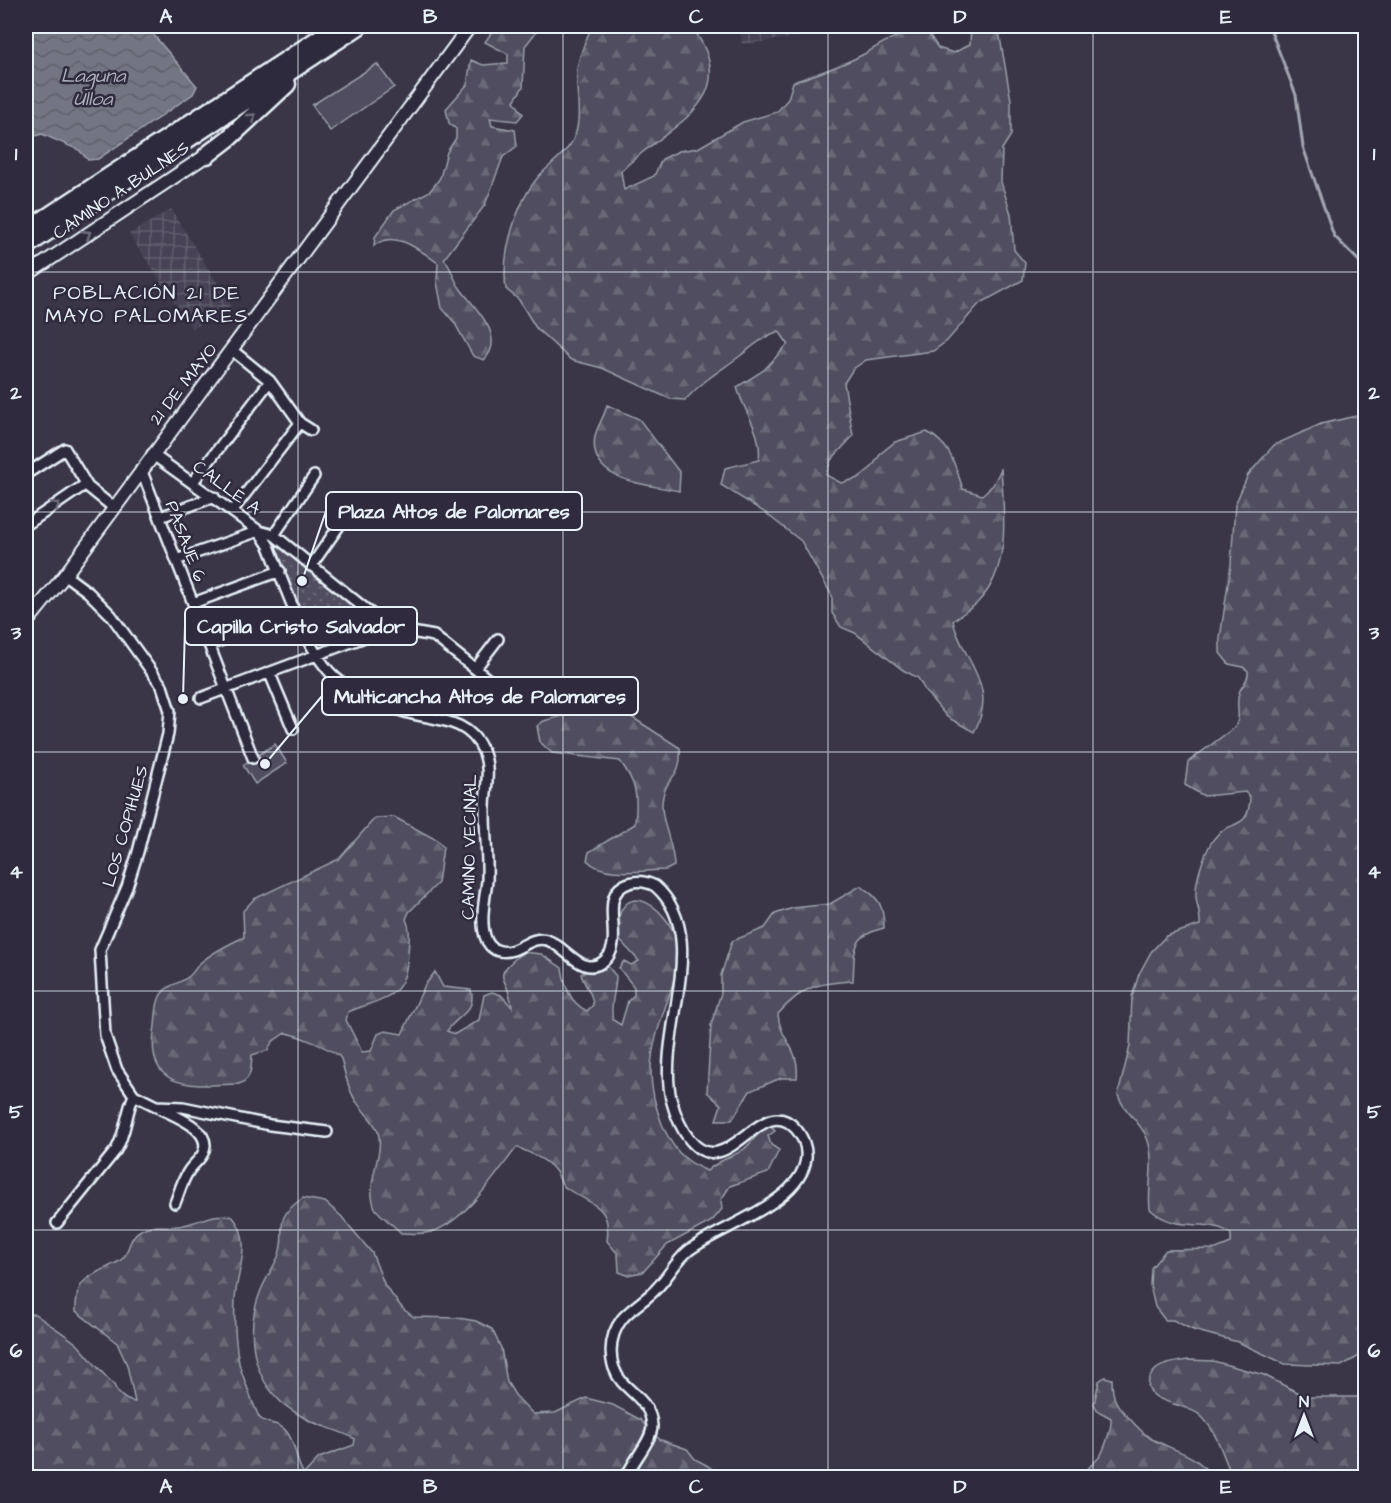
<svg xmlns="http://www.w3.org/2000/svg" width="1391" height="1503" font-family="'Architects Daughter',sans-serif">
	<style>
		.industrial { fill: url(#industrial-grid) }
		.grass { fill: url(#grass-dots); stroke: #9ca0ac; stroke-width: 1.5 }
		.forest { fill: url(#forest-firs); stroke: #9ca0ac; stroke-width: 1.5 }
		.pitch { fill: #504e5f; stroke: #9ca0ac; stroke-width: 1.5 }
		.water { fill: url(#water-waves); stroke: #a2a6b1; stroke-width: 1.5 }
		.lines { fill: none; stroke-linecap: round; stroke-linejoin: round }
		.stream { stroke: #a2a6b1; stroke-width: 3 }
		.street-casing { stroke: #e8f1f8; stroke-width: 14 }
		.secondary-casing { stroke: #e8f1f8; stroke-width: 16 }
		.highway-casing { stroke: #e8f1f8; stroke-width: 21 }
		.street { stroke: #2f2a3d; stroke-width: 9 }
		.secondary { stroke: #2f2a3d; stroke-width: 12 }
		.highway { stroke: #2f2a3d; stroke-width: 16 }
		.oneway { stroke: #70707e }
		.grid { fill: none; stroke: #e8f1f8; stroke-width: 1.5; stroke-opacity: 0.55 }
		.labels { text-anchor: middle; stroke-width: 5; stroke-linejoin: round; paint-order: stroke }
		.street-label { font-size: 18px; fill: #e8f1f8; stroke: #2f2a3d }
		.water-label { font-size: 20px; font-style: italic; fill: #aeb2bd; stroke: #2f2a3d }
		.neighbourhood-label { font-size: 20px; letter-spacing: 1.5px; fill: #e8f1f8; stroke: #2f2a3d }
		.leader { fill: none; stroke: #e8f1f8; stroke-width: 2 }
		.callout-dot { fill: #e8f1f8; stroke: #2f2a3d; stroke-width: 2 }
		.callout { fill: #2f2a3d; stroke: #e8f1f8; stroke-width: 2 }
		.callout-label { font-size: 20px; text-anchor: middle; font-weight: bold; fill: #e8f1f8 }
		.neatline { fill: none; stroke: #e8f1f8; stroke-width: 2 }
		.grid-label { font-size: 20px; text-anchor: middle; font-weight: bold; fill: #e8f1f8 }
	</style>
	<defs>
		<pattern id="industrial-grid" width="8" height="8" patternUnits="userSpaceOnUse" patternTransform="scale(1.5)"><rect width="8" height="8" fill="#464354"/><path d="M0 4h8M4 0v8" fill="none" stroke="#615f6d"/></pattern>
		<pattern id="grass-dots" width="8" height="8" patternUnits="userSpaceOnUse" patternTransform="scale(1.5)"><rect width="8" height="8" fill="#504e5f"/><path d="M2 2h.1M6 6h.1" fill="none" stroke="#696877" stroke-width="1.8" stroke-linecap="round"/></pattern>
		<pattern id="forest-firs" width="22" height="20" patternUnits="userSpaceOnUse" patternTransform="scale(1.5)"><rect width="22" height="20" fill="#504e5f"/><path d="M5 1l3.5 6h-7zM16 11l3.5 6h-7z" fill="#696877"/></pattern>
		<pattern id="water-waves" width="16" height="10" patternUnits="userSpaceOnUse" patternTransform="scale(1.5)"><rect width="16" height="10" fill="#737482"/><path d="M0 5q4-4 8 0t8 0" fill="none" stroke="#5f6069"/></pattern>
	</defs>
	<rect width="100%" height="100%" fill="#3a3648"/>
	<filter id="ink" filterUnits="userSpaceOnUse"><feTurbulence type="fractalNoise" baseFrequency=".0167" numOctaves="2"/><feDisplacementMap in="SourceGraphic" scale="12" xChannelSelector="R" yChannelSelector="G"/><feConvolveMatrix kernelMatrix="1 2 1 2 8 2 1 2 1" color-interpolation-filters="sRGB"/></filter>
	<g filter="url(#ink)">
		<path class="industrial" d="M739 26H854L855 30 742 44Z
			M171 209 231 305 192 329 129 234Z"/>
		<path class="grass" d="M254 529 267 534 384 628 313 653Z"/>
		<path class="forest" d="M494 26H541L525 46 523 87 514 101 523 114 517 121 490 118 492 126 515 130 517 146 503 157 485 205 444 259C452 268 453 279 460 288 473 307 508 336 484 360L473 356 454 322 442 308 437 282 438 263C421 251 394 228 374 246L375 237 394 210 430 191 440 178 447 152 456 138V129L449 123 446 109 467 85 471 60 483 65 508 63V54L485 42 494 29Z
			M592 26H691C748 101 667 125 621 171L624 190 654 176 662 159 679 151 698 148 743 122 777 112 788 99 793 82C817 74 842 66 864 54 889 40 897 31 929 34L938 48 954 53 970 44 971 26H998L1011 100V135L1002 149 1001 182 1011 214 1014 250 1025 263 1023 280 979 304 947 341 933 351 866 360 853 369 844 383 853 436 831 460 826 475 841 483 858 478 872 467 881 453 895 442 927 432C952 446 954 463 963 489L982 495 993 485 1001 469C1004 512 1012 571 976 604 969 610 960 615 953 621 962 661 1000 685 974 732L947 717 926 692 918 678 903 670 855 633 841 627 832 613V596L801 541 764 512 721 485 725 468 759 460C763 433 744 413 737 387L764 370 788 344 779 331C764 336 753 346 740 356 717 373 706 378 685 400L670 399 602 368 571 360 536 328 519 300 506 289C501 254 516 203 539 176 549 165 568 152 574 138 583 117 575 91 577 69 579 54 586 40 592 26Z
			M607 405 639 419 680 473 679 491C648 484 587 483 595 436 597 426 605 416 607 405Z
			M1365 414V1353L1341 1366 1285 1364 1238 1342 1193 1330 1173 1320H1165L1155 1307 1150 1285 1151 1268 1166 1250 1216 1249 1231 1243V1234C1207 1216 1178 1235 1150 1209 1147 1185 1156 1161 1147 1138 1140 1121 1122 1110 1118 1095L1130 1046 1132 997 1139 974 1151 952 1166 936 1200 925C1201 915 1197 907 1196 897 1195 881 1203 857 1211 843 1227 816 1249 835 1250 797L1245 792 1204 796 1185 785 1188 762 1235 727C1242 716 1235 705 1239 693 1242 684 1249 681 1248 671L1243 667 1229 664 1220 653V638L1231 564 1235 505 1248 475 1274 445 1321 424Z
			M588 706 627 714 680 748C682 779 668 774 663 796 658 818 674 843 674 866L666 870C643 870 603 878 587 860L589 852 635 824C638 795 637 784 620 761L552 753 540 742 537 726 544 721 584 710Z
			M394 817 437 840 443 847 438 883 409 912 406 919C411 930 409 940 408 952 406 999 387 996 348 1012L346 1020 362 1052 371 1051 378 1034 385 1031 402 1034 425 985 435 972 443 987 471 990C477 1012 457 1015 447 1031L455 1034 479 1020 484 995 492 992 501 995 512 1007C508 972 488 981 523 952L541 954 562 968C565 987 570 1003 587 1011L593 1005C593 992 584 986 581 974L605 963 616 976C616 991 609 1007 613 1020L621 1025 628 1001 634 995V987L619 968 624 961 631 965 639 961 616 936C619 866 675 914 678 947 679 964 674 981 669 996 652 1046 642 1073 662 1124 672 1148 683 1161 707 1171 721 1158 732 1158 744 1149 754 1141 758 1131 769 1125L775 1131 768 1136 771 1145 779 1150 768 1173 730 1186 721 1200 722 1209 712 1221 667 1245 643 1272 627 1275 619 1272 618 1254 607 1241C612 1203 590 1205 566 1188 560 1185 560 1177 556 1172 547 1159 531 1154 517 1147 496 1174 467 1219 434 1231 425 1235 411 1233 401 1233 395 1226 378 1214 375 1208 364 1181 385 1156 378 1132 374 1120 360 1109 354 1098 347 1086 345 1072 341 1059 338 1051 295 1034 285 1033L272 1042 268 1050 252 1055C251 1068 252 1079 239 1084 192 1086 143 1092 155 1026 156 1016 156 998 164 991 170 984 181 983 188 977 193 974 196 967 200 963 213 952 229 944 244 937L243 911 254 899 339 859 375 818Z
			M860 886C879 897 884 906 884 928 850 936 855 951 853 981 817 983 803 986 778 1014 780 1042 800 1046 797 1078H781L750 1091 732 1120H716L721 1105 707 1092 711 1025 721 993V975L732 941 765 928 775 914 793 908 830 904Z
			M303 1198 325 1202 341 1216 372 1253 385 1286 403 1309 414 1317 458 1318 476 1321 492 1329 501 1348 507 1382 515 1395 533 1414 555 1413 586 1398 613 1405 641 1420 650 1432 661 1440 687 1449 695 1459 708 1466 722 1477H26V1314H35C49 1325 65 1333 78 1345 90 1358 101 1372 114 1385 117 1393 125 1401 135 1402L127 1365 117 1343 76 1311C75 1284 84 1278 108 1267 113 1264 120 1262 124 1257 130 1247 130 1236 141 1230 151 1223 166 1228 178 1226 197 1224 211 1212 232 1216 254 1241 237 1269 235 1299 234 1320 235 1342 239 1363 240 1368 257 1416 260 1418 268 1426 279 1421 287 1432 297 1445 295 1462 304 1474L319 1458 354 1445 355 1439C338 1429 318 1427 301 1416 294 1411 284 1406 279 1400 250 1372 246 1326 261 1290 266 1278 273 1268 278 1257 289 1229 269 1221 303 1198Z
			M1188 1360 1213 1361 1264 1375 1306 1397H1357L1365 1400V1477H1233C1222 1456 1219 1434 1201 1416 1189 1403 1142 1404 1149 1380 1154 1363 1173 1363 1188 1360Z
			M1105 1377 1112 1379C1112 1399 1116 1405 1130 1419 1136 1426 1142 1432 1150 1438 1171 1450 1199 1454 1211 1477H1085C1086 1465 1098 1462 1102 1453 1106 1444 1112 1427 1111 1418L1098 1411 1094 1404 1099 1381Z"/>
		<path class="pitch" d="M377 64 394 87 330 131 312 105Z
			M275 744 287 763 255 784 243 765Z"/>
		<path class="water" d="M26 26H146L197 86 193 94 98 159 88 160 79 150 42 134 32 137 26 147Z"/>
		<g class="lines">
			<path class="stream" d="M1269 26 1296 95 1303 147 1334 236 1366 268"/>
			<defs>
				<path id="street" d="M232 350 270 381 300 423 311 430
					M152 454 259 531 269 546C284 583 307 655 337 679 352 691 384 705 402 711 432 721 468 716 483 751 492 771 484 792 485 813 485 836 488 859 487 881 485 898 480 920 485 936 487 943 492 950 500 951 518 955 529 935 547 940 565 945 583 980 605 960 627 941 595 894 629 883 638 880 647 882 655 886 713 936 656 1031 671 1099 675 1114 680 1128 690 1140 728 1186 761 1089 796 1129 803 1137 807 1148 806 1158 801 1204 719 1226 688 1251 675 1262 668 1277 656 1289 646 1300 632 1307 622 1319 608 1337 607 1364 622 1382 635 1396 651 1404 652 1426 652 1441 632 1461 626 1478
					M141 469 253 758
					M26 474 65 449 88 487 114 508
					M193 482 270 381
					M233 510 300 423
					M160 517 214 497
					M26 525 86 484
					M259 531 274 535 389 628
					M274 535 314 476
					M176 560 259 531
					M311 566 344 519
					M65 575 88 592 111 615 162 686 170 711 168 734 138 852 127 887 100 950 105 1035 117 1070 134 1095 156 1106 183 1107 270 1125 327 1132
					M193 603 280 571
					M209 645 297 613
					M475 669 498 639
					M270 674 293 729
					M201 698 389 628 434 636 499 688
					M161 1109C175 1116 214 1130 203 1153 200 1160 192 1165 188 1172 182 1181 179 1193 175 1203
					M57 1223 116 1150C126 1133 126 1113 134 1095"/>
				<path id="secondary" d="M26 275 207 155
					M26 623 65 575 470 26"/>
				<path id="highway" d="M207 155 229 138 287 84
					M26 231 338 26
					M26 246 359 26"/>
			</defs>
			<use href="#street" class="street-casing"/>
			<use href="#secondary" class="secondary-casing"/>
			<use href="#highway" class="highway-casing"/>
			<use href="#street" class="street"/>
			<use href="#secondary" class="secondary"/>
			<use href="#highway" class="highway"/>
		</g>
		<defs><path id="oneway-chevron" d="M-2-3.5L2.5 0L-2 3.5" fill="none" stroke-width="1.6" stroke-linecap="round" stroke-linejoin="round" transform="scale(1.5)"/></defs>
		<g class="oneway">
			<use href="#oneway-chevron" transform="translate(252 117) rotate(-43)"/>
			<use href="#oneway-chevron" transform="translate(87 234) rotate(-33)"/>
			<use href="#oneway-chevron" transform="translate(56 505) rotate(-34)"/>
		</g>
	</g>
	<path class="grid" d="M298 26V1478M563 26V1478M828 26V1478M1093 26V1478M26 272H1366M26 512H1366M26 752H1366M26 991H1366M26 1230H1366"/>
	<g class="labels">
		<g class="street-label">
			<text transform="translate(121 190) rotate(-34)" y="6">CAMINO A BULNES</text>
			<text transform="translate(183 384) rotate(-52)" y="6">21 DE MAYO</text>
			<text transform="translate(227 487) rotate(36)" y="6">CALLE A</text>
			<text transform="translate(186 541) rotate(69)" y="6">PASAJE 6</text>
			<text transform="translate(125 826) rotate(-74)" y="6">LOS COPIHUES</text>
			<text transform="translate(469 847) rotate(-89)" y="6">CAMINO VECINAL</text>
		</g>
		<g class="water-label">
			<text x="93" y="82">Laguna<tspan x="93" dy="23">Ulloa</tspan></text>
		</g>
		<g class="neighbourhood-label">
			<text x="147" y="299">POBLACIÓN 21 DE<tspan x="147" dy="23">MAYO PALOMARES</tspan></text>
		</g>
	</g>
	<path class="leader" d="M302 581L326 511M183 699L185 626M265 764L322 696"/>
	<g class="callout-dot">
		<circle cx="302" cy="581" r="6"/>
		<circle cx="183" cy="699" r="6"/>
		<circle cx="265" cy="764" r="6"/>
	</g>
	<g class="callout">
		<rect x="326" y="492" width="256" height="38" rx="6"/>
		<rect x="185" y="607" width="232" height="38" rx="6"/>
		<rect x="322" y="677" width="316" height="38" rx="6"/>
	</g>
	<g class="callout-label">
		<text x="454" y="518">Plaza Altos de Palomares</text>
		<text x="301" y="633">Capilla Cristo Salvador</text>
		<text x="480" y="703">Multicancha Altos de Palomares</text>
	</g>
	<rect width="1391" height="1503" fill="none" stroke="#2f2a3d" stroke-width="66"/>
	<g transform="translate(1304 1416)" stroke="#2f2a3d" stroke-width="4.5" paint-order="stroke">
	<path d="M0-4.5L10 22L0 15L-10 22Z" fill="#e8f1f8"/>
	<text y="-9" font-size="16" font-weight="bold" text-anchor="middle" fill="#e8f1f8">N</text>
	</g>
	<rect x="33" y="33" width="1325" height="1437" class="neatline"/>
	<g class="grid-label">
		<text x="166" y="23">A</text>
		<text x="430" y="23">B</text>
		<text x="696" y="23">C</text>
		<text x="960" y="23">D</text>
		<text x="1226" y="23">E</text>
		<text x="16" y="160">1</text>
		<text x="1374" y="160">1</text>
		<text x="16" y="399">2</text>
		<text x="1374" y="399">2</text>
		<text x="16" y="639">3</text>
		<text x="1374" y="639">3</text>
		<text x="16" y="878">4</text>
		<text x="1374" y="878">4</text>
		<text x="16" y="1118">5</text>
		<text x="1374" y="1118">5</text>
		<text x="16" y="1357">6</text>
		<text x="1374" y="1357">6</text>
		<text x="166" y="1493">A</text>
		<text x="430" y="1493">B</text>
		<text x="696" y="1493">C</text>
		<text x="960" y="1493">D</text>
		<text x="1226" y="1493">E</text>
	</g>
</svg>
